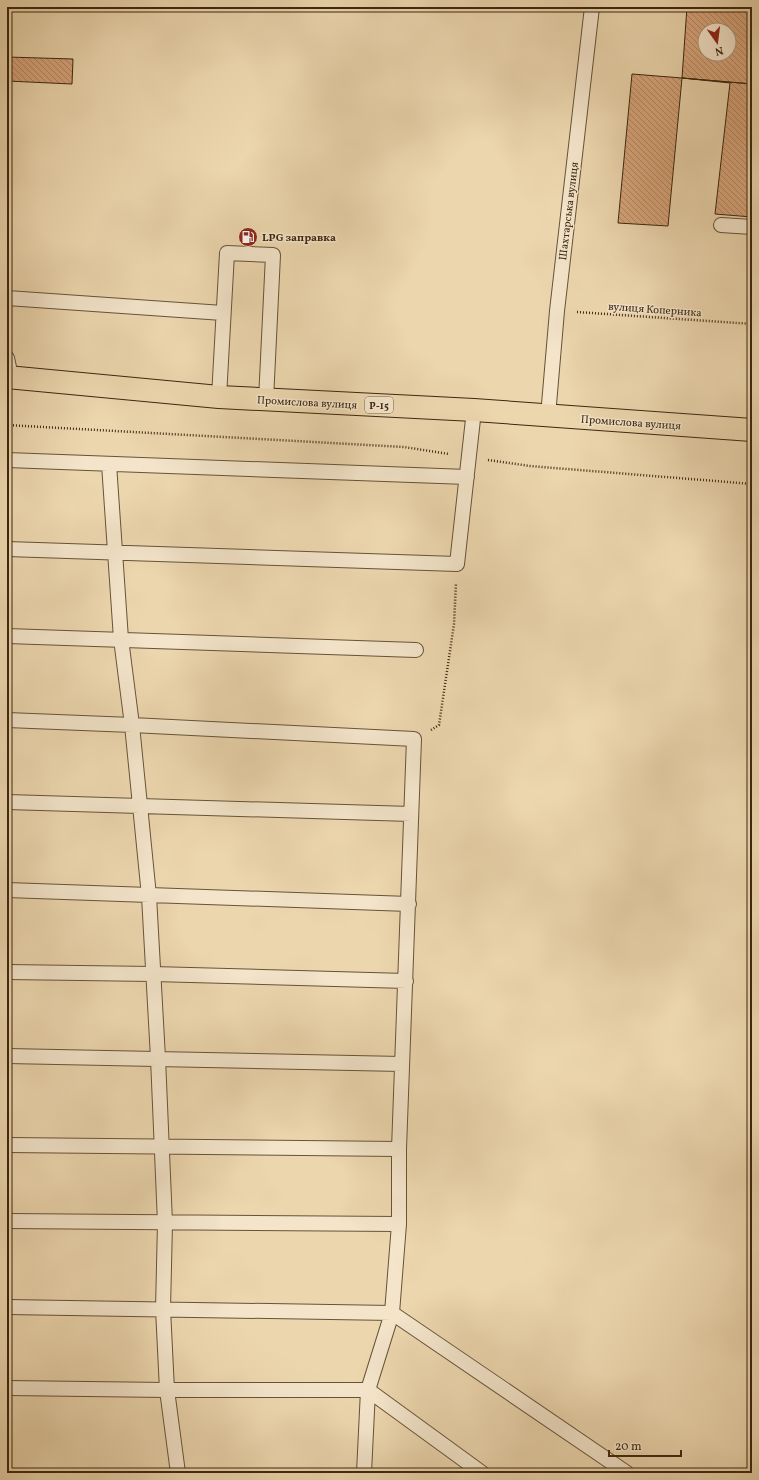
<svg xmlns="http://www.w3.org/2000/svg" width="759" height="1480" font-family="Vollkorn,serif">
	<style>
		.building { fill: url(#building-back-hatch); stroke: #3b270f; fill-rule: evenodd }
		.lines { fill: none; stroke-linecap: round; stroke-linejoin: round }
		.lane-casing { stroke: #675337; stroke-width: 16 }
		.primary-casing { stroke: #3b270f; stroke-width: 24 }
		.path { stroke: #3b270f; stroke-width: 2.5; stroke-dasharray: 1 2; stroke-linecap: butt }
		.lane { stroke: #f3e4ca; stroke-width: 14 }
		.primary { stroke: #ecd6ae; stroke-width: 22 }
		.labels { text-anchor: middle; stroke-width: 3; stroke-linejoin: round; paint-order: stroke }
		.shield { fill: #f3e4ca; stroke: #726047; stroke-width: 1 }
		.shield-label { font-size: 10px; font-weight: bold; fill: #3b270f }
		.street-label { font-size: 11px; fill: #3b270f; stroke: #f3e4ca }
		.poi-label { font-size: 11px; font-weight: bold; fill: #3b270f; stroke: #f3e4ca; text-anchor: start }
	</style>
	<defs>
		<pattern id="building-back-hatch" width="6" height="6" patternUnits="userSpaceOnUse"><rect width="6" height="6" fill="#d7a57b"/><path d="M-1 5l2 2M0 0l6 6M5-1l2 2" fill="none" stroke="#b08663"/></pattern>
	</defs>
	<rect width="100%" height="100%" fill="#ecd6ae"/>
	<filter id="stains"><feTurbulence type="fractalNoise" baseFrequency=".005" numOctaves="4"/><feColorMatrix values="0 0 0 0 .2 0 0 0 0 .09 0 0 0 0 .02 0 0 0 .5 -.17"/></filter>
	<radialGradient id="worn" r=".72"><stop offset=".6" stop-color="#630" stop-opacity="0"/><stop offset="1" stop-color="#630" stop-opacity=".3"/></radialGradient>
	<path class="building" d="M687 7H752V84L682 78ZM705 30H729V54H705Z
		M7 57 73 59 72 84 7 81Z
		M632 74 682 78 668 226 618 223Z
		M682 78 752 84V217L715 214 730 83Z"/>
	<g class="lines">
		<defs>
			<path id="lane" d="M721 225 752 227
				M7 298 223 313
				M7 358 11 377
				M219 397 227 253 273 255 266 400
				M548 416 557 311 592 7
				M7 460 467 477
				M109 464 121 639 132 725 149 896 158 1058 165 1223 163 1309 167 1390 178 1473
				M7 549 457 564 474 410
				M7 636 416 650
				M7 720 132 725 414 739 399 1149V1224L392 1313 368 1390 364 1473
				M7 802 411 814
				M7 890 409 904
				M7 972 153 974 406 981
				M7 1056 402 1064
				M7 1145 399 1149
				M7 1221 399 1224
				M7 1307 392 1313 627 1473
				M7 1388 167 1390H368L482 1473"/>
			<path id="primary" d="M7 377 219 397 474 410 752 430"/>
		</defs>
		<use href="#lane" class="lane-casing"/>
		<use href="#primary" class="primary-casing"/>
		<path class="path" d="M577 312 752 324
			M7 425 404 447 449 454
			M488 460 530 466 752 484
			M431 730 439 725 454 624 456 583"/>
		<use href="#lane" class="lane"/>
		<use href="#primary" class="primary"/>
	</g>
	<defs>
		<symbol id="fuel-disc" viewBox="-11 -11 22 22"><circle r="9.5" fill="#8f2418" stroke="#f3e4ca"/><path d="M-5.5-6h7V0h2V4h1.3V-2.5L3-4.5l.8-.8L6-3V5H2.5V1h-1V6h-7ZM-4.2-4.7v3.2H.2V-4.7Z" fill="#fff"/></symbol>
	</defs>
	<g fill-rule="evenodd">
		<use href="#fuel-disc" x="237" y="226" width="22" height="22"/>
	</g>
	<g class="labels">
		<rect class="shield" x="365" y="397" width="28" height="16" rx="3"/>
		<g class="shield-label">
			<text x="379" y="409">Р-15</text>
		</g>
		<g class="street-label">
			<text transform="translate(568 211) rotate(-83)" y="4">Шахтарська вулиця</text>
			<text transform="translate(655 309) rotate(4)" y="4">вулиця Коперника</text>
			<text transform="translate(307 402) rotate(3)" y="4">Промислова вулиця</text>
			<text transform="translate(631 422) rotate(4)" y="4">Промислова вулиця</text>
		</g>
		<g class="poi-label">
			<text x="262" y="241">LPG заправка</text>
		</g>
	</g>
	<rect width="759" height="1480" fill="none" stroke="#ecd6ae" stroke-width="24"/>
	<rect x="8" y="8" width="743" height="1464" fill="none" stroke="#3b270f" stroke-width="2"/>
	<rect x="12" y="12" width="735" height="1456" fill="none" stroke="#3b270f"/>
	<g transform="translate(717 42) rotate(166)"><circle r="19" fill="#f3e4ca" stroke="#a9987f"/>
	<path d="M0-3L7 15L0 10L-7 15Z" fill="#8f2418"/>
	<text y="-6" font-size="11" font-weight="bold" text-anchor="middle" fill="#3b270f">N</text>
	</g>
	<path d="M609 1450v6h72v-6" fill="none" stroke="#3b270f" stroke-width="2"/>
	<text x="615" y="1450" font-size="12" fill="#3b270f" stroke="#f3e4ca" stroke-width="3" paint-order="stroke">20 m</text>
	<rect width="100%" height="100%" filter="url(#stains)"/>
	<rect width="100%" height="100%" fill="url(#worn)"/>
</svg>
